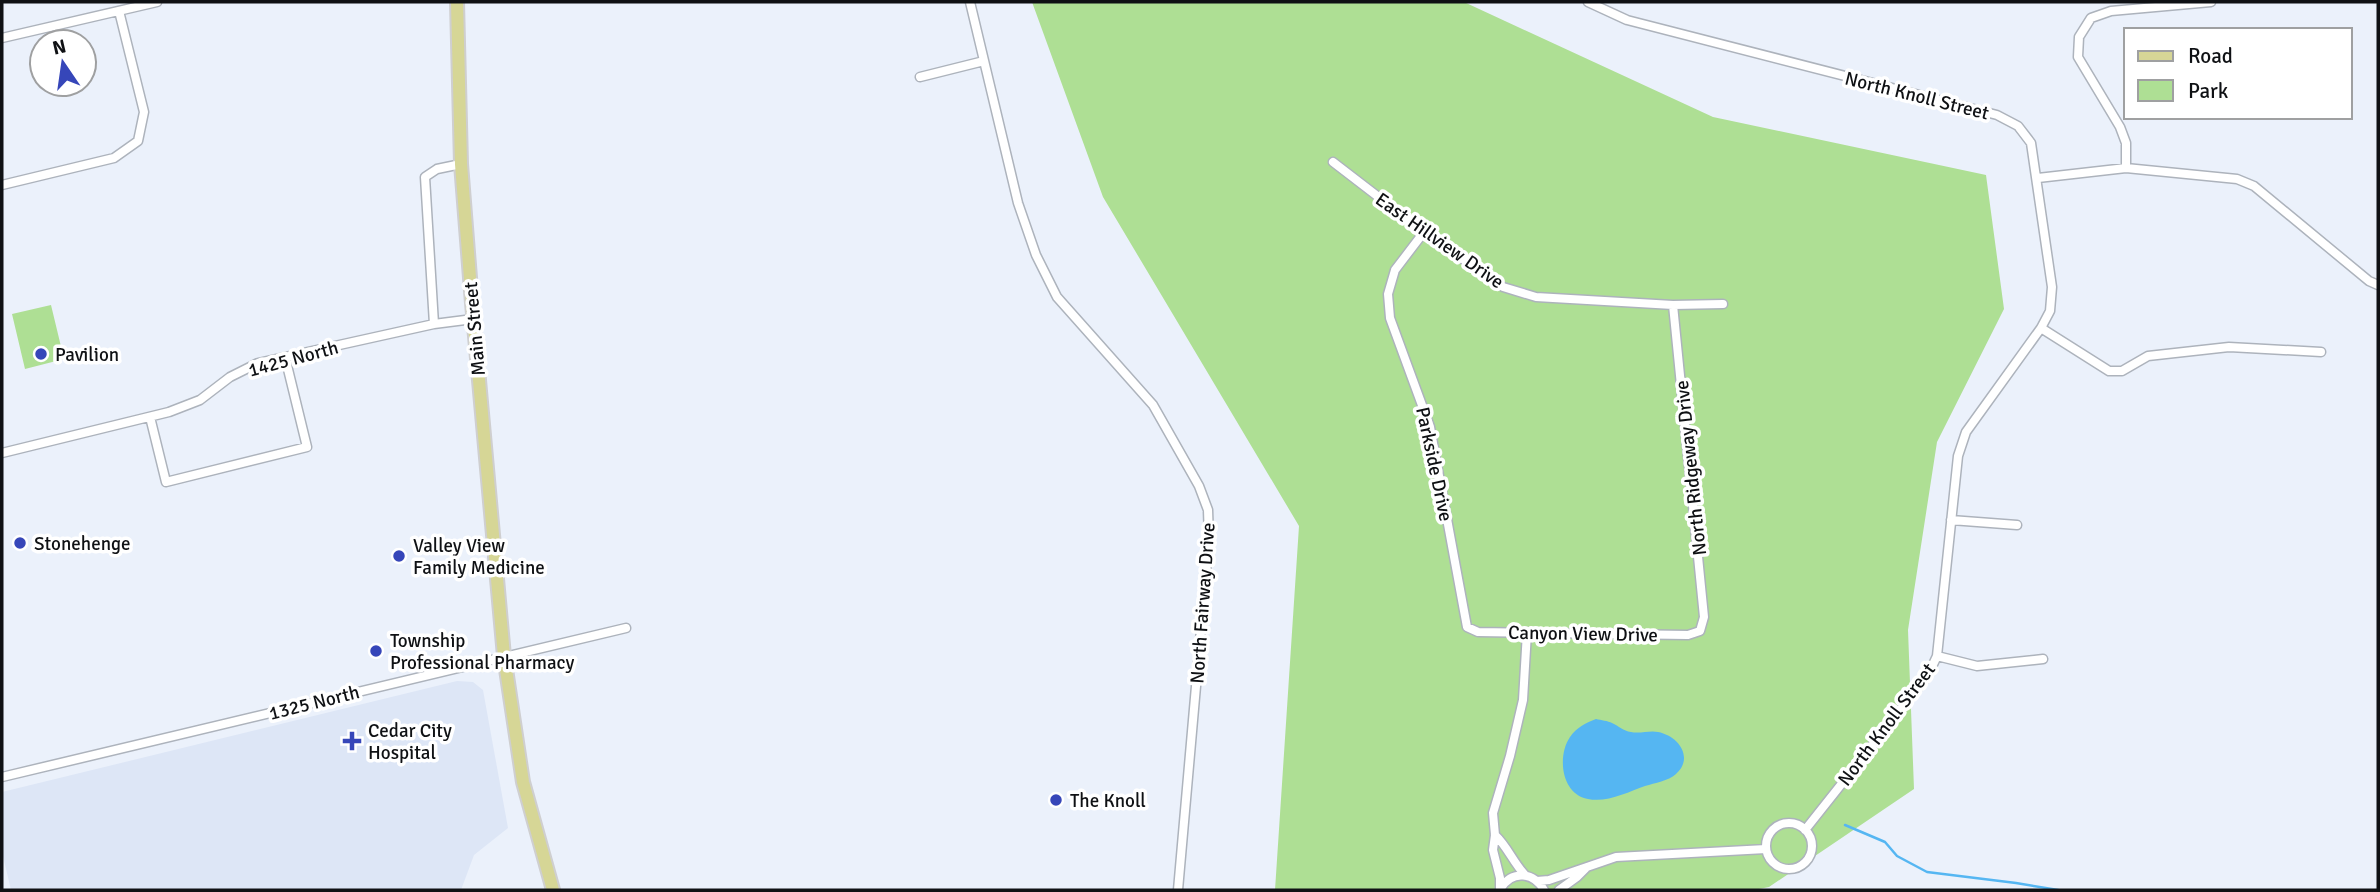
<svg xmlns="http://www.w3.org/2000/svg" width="2380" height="892" font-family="Signika,sans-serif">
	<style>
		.built { fill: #dde6f6 }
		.green { fill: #aedf94 }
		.water { fill: #55b6f2 }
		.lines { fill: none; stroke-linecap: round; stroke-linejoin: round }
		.stream { stroke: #55b6f2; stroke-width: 2.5 }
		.minor-casing { stroke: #adb3bc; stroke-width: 11 }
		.primary-casing { stroke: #cfcfd0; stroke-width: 16 }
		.minor { stroke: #fff; stroke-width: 8 }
		.primary { stroke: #d6d696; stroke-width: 12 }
		.poi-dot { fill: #3646b9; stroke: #fff; stroke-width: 2.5 }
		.labels { text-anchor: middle; stroke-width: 7; stroke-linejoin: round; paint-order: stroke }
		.street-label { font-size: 19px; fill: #0f1114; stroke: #fff }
		.poi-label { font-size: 19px; fill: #0f1114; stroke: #fff; text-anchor: start }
	</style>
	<rect width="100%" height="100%" fill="#ebf1fb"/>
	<path class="built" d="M457 681 473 682 483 690 508 828 474 855 461 890H11L2 852V792Z"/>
	<path class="green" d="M1032 2H1464L1713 117 1986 175 2004 309 1937 442 1908 630 1914 789 1769 887 1754 890H1275L1299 526 1103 197Z
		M51 305 64 359 25 369 12 314Z"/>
	<path class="water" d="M1596 719C1601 720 1608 721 1612 723 1619 726 1623 731 1631 732 1640 734 1650 730 1658 732 1679 736 1694 758 1676 774 1668 781 1655 783 1645 786 1628 792 1607 803 1588 799 1561 794 1557 756 1570 737 1577 727 1586 723 1596 719Z"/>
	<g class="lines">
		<path class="stream" d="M1845 825 1885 842 1897 856 1927 872 2016 883 2058 890"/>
		<defs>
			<path id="minor" d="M970 2 1018 203 1036 255 1057 297 1153 405 1199 486 1208 510 1209 539 1178 890
				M1588 2 1627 20 1997 115 2018 126 2031 143 2052 287 2050 311 2041 328 1966 432 1958 456 1937 656 1928 675 1805 830
				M2 38 157 2
				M920 77 984 61
				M1333 162 1424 232 1503 287 1536 297 1673 305 1723 304
				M2126 168V143L2120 127 2078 57 2079 37 2091 18 2111 11 2211 2
				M2038 178 2126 168 2237 179 2254 186 2369 281 2378 285
				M2 185 114 158 138 141 144 112 119 11
				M1424 232 1395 270 1388 294 1390 318 1430 427 1467 627 1478 632 1688 635 1700 631 1704 617 1673 305
				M434 324 425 177 437 169 461 164
				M2041 328 2109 371H2122L2148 356 2229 347 2321 352
				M150 417 166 482 307 447 285 357
				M2 453 169 412 200 400 230 377 258 363 434 324 473 319
				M1951 520 2017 525
				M1937 656 1977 666 2043 659
				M2 777 626 628
				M1766 846a23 23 0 1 1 46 0a23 23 0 1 1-46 0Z
				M1495 835C1507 846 1513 862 1525 875
				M1537 881 1549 880 1616 857 1766 849
				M1501 888C1513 869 1534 873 1544 890
				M1500 890V878L1493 850 1495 835 1493 813 1510 756 1523 700 1527 632
				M1559 890 1577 877 1586 868"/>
			<path id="primary" d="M457 2 461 164 472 303 504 656 523 782 553 890"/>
		</defs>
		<use href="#minor" class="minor-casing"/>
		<use href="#primary" class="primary-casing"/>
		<use href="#minor" class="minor"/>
		<use href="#primary" class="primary"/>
	</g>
	<g class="poi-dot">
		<circle cx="41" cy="354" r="7"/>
		<circle cx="20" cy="543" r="7"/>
		<circle cx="399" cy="556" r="7"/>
		<circle cx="376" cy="651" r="7"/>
		<path d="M348.5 730.5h7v7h7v7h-7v7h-7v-7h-7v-7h7z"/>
		<circle cx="1056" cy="800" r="7"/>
	</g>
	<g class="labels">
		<g class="street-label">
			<text transform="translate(1917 95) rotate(14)" y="7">North Knoll Street</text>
			<text transform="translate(1440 240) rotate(35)" y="7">East Hillview Drive</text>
			<text transform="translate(474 329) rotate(-95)" y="7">Main Street</text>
			<text transform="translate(293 358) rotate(-15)" y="7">1425 North</text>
			<text transform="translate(1435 464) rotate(78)" y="7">Parkside Drive</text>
			<text transform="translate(1690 468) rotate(-96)" y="7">North Ridgeway Drive</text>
			<text transform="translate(1202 603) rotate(-86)" y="7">North Fairway Drive</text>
			<text transform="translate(1583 633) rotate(1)" y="7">Canyon View Drive</text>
			<text transform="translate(314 702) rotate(-14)" y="7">1325 North</text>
			<text transform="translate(1886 724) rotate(-53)" y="7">North Knoll Street</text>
		</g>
		<g class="poi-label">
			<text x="55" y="361">Pavilion</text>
			<text x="34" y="550">Stonehenge</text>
			<text x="413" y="552">Valley View<tspan x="413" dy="22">Family Medicine</tspan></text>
			<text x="390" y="647">Township<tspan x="390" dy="22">Professional Pharmacy</tspan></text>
			<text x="368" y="737">Cedar City<tspan x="368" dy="22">Hospital</tspan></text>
			<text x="1070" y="807">The Knoll</text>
		</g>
	</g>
	<rect width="2380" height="892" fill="none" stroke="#0f1114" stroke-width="7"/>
	<rect x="2124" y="28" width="228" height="91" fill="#ffffff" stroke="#9fa0a1" stroke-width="2"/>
	<rect x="2138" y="51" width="35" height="10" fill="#d6d696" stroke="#9fa0a1" stroke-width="2"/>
	<text x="2188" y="63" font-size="21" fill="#0f1114">Road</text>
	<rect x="2138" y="80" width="35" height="21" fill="#aedf94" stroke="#9fa0a1" stroke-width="2"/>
	<text x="2188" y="98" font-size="21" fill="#0f1114">Park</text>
	<g transform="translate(63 63) rotate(347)"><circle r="33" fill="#ffffff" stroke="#9fa0a1" stroke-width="2"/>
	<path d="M0-5L12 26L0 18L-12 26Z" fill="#3646b9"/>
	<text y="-10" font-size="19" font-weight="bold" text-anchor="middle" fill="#0f1114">N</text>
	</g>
</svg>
